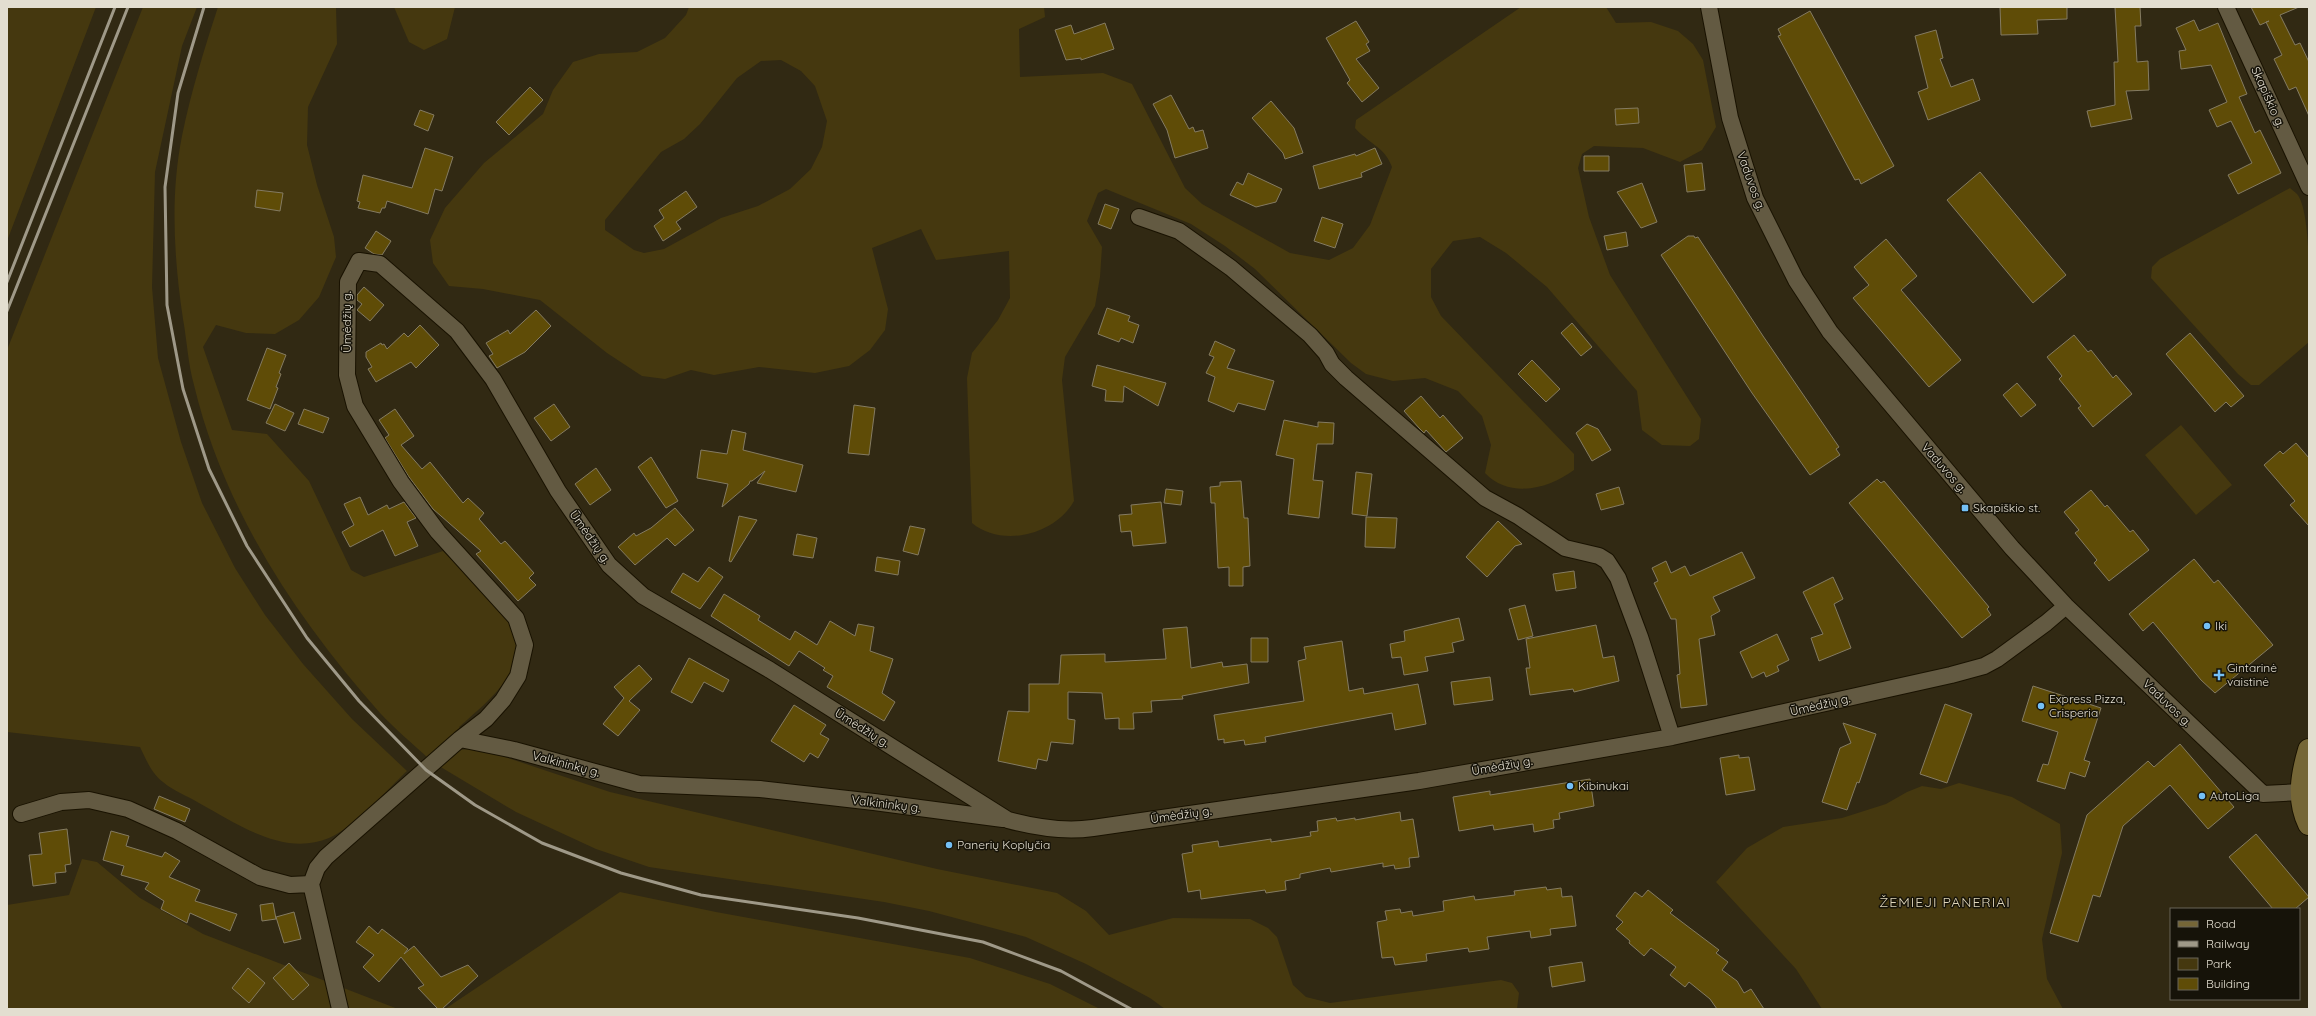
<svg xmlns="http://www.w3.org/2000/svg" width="2316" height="1016" font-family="Quicksand,sans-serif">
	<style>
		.green { fill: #45380f; fill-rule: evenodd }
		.building { fill: #5f4c07; stroke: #847b62 }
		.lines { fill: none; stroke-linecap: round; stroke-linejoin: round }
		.street-casing { stroke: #191200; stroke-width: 18 }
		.secondary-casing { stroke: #191200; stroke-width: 24 }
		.street { stroke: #635a42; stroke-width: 16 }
		.secondary { stroke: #756637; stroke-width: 22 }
		.rail { stroke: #9f9988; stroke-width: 3 }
		.poi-dot { fill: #74c0f6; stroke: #161309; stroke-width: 1.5 }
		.labels { text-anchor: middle; stroke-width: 3; stroke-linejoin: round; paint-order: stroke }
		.street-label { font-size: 12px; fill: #e3ded0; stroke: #161309 }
		.poi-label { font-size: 12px; fill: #e3ded0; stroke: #161309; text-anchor: start }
		.quarter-label { font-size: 14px; letter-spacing: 1px; fill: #dfd6ba; stroke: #161309 }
	</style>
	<rect width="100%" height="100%" fill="#312913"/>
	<path class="green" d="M7 7H96L7 241Z
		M143 7H197L182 46 155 172 152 287 158 358 181 442 202 503 235 568 265 615 303 664 352 719 407 771C388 789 353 828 329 838 284 857 237 824 199 803 188 796 173 791 163 782 151 773 146 759 140 747L7 732V350Z
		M218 7H336L337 44 308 107 307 145 317 185 334 237 336 257 319 297 299 320 275 334 246 333 216 325 203 347 232 430 267 434 309 481 351 570 364 577 443 551C464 573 504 607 515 633 521 647 514 669 506 680 493 698 476 712 459 727L462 731 429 759C413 744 395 729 380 713 296 618 224 510 194 385 188 364 187 341 183 319 174 259 170 196 182 136 191 92 204 50 218 7Z
		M394 7H455L447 39 424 50 409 42Z
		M689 7H1044L1045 17 1019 29 1020 77 1103 73 1132 84 1185 188 1202 204 1290 253 1329 260 1353 248 1370 225 1392 167C1385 147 1368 143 1355 128L1356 120 1521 7H1606L1616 23 1651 22 1678 31 1693 44 1703 60 1716 127 1702 150 1680 162 1643 148 1594 146 1582 154 1578 168 1589 217 1610 275 1701 419 1699 439 1690 446 1662 445 1642 430 1637 391 1547 287 1506 253 1480 237 1453 241 1431 269V297L1441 316 1574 454V470C1548 489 1510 499 1485 473L1491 445 1482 416 1458 391 1425 378 1393 381 1366 374 1351 363 1255 269 1225 246 1191 224 1106 189 1098 193 1087 221 1102 247 1100 277 1095 306 1065 357 1062 380 1074 501C1055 535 1002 548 972 523L967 378 972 353 998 320 1010 298 1009 251 936 260 921 229 872 248 888 309 885 330 870 350 849 366 815 373 759 367 714 375 691 370 665 379 642 376 607 353 540 300 483 289 449 286 433 263 430 240 445 208 484 163 543 114 553 90 573 62 599 54 637 52 665 38 686 15ZM781 60 801 71 815 86 827 121 822 147 811 169 790 189 758 206 721 218 664 249 644 253 634 250 605 230V220L661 152 684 139 700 124 737 78 761 61Z
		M2290 188C2292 190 2295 192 2297 194 2313 213 2309 314 2309 342L2259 385H2251L2238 374 2151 278 2152 267 2160 259Z
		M2181 425 2232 485 2196 515 2145 455Z
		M478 748 610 792 937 869 1057 893 1086 911 1109 935 1173 918 1250 919 1268 928 1277 937 1293 985 1306 997 1330 1003 1501 980 1512 983 1519 993 1517 1009H1165L1150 998 1086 964 1026 937 929 911 884 902 649 867 596 849 516 812 439 766 460 750Z
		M1959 783 2012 797 2060 824 2062 853 2042 939 2047 979 2063 1009H1822L1796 969 1716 882 1747 848 1783 827 1842 818 1886 804 1907 792 1922 786 1941 789Z
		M82 859 97 862 140 898 203 934 398 1009H7V905L69 895Z
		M620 892 716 912 970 958 1050 984 1100 1009H445Z"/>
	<path class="building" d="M2000 7H2067V19L2037 20 2038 34 2001 35Z
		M2115 7H2140L2141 26H2135L2137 62 2148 61 2149 90 2126 91 2132 119 2091 127 2087 111 2115 105 2114 62H2118Z
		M2251 7H2299L2280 15 2295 45 2300 43 2309 62V116L2296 87 2289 90 2274 59 2282 55 2266 22 2269 21 2260 25Z
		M1810 11 1894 166 1861 184 1859 179 1855 180 1778 36 1781 35 1778 29Z
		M2194 20 2199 31 2218 23 2247 94 2239 97 2255 133 2260 130 2281 173 2238 194 2228 175 2252 163 2231 121 2217 127 2209 110 2227 102 2211 65 2181 69 2179 51 2186 50 2176 28Z
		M1356 21 1369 42 1366 44 1370 51 1356 59 1379 88 1362 102 1347 83 1350 80 1326 38Z
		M1105 23 1114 49 1081 60V58L1066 60 1055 30 1071 25 1074 34Z
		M1936 30 1943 58 1940 59 1951 87 1973 79 1980 100 1928 120 1918 92 1928 88 1915 36Z
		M530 87 543 100 509 135 496 122Z
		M1171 95 1189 129 1193 127 1195 132 1203 130 1208 148 1175 158 1167 130 1153 104Z
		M1271 101 1294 128 1303 153 1285 159 1283 153 1252 118Z
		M1638 108 1639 123 1616 125 1615 109Z
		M420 110 434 115 428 131 414 125Z
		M425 148 453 157 442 191 435 189 428 214 387 201 385 208H382L380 213 358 208 360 202 357 201 363 175 412 188Z
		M1375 148 1382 164 1361 173 1362 177 1319 189 1313 166 1355 154 1356 156Z
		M1584 156H1609V171H1584Z
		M1702 163 1705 190 1687 192 1684 165Z
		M1980 172 2066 275 2033 303 1947 200Z
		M1248 173 1282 189 1276 202 1256 207 1230 195 1237 182 1243 185Z
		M1642 183 1657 222 1641 228 1617 192Z
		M257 190 283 193 280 211 255 207Z
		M686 191 697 207 676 222 681 229 663 241 654 226 664 218 659 210Z
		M1105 204 1119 209 1111 229 1098 224Z
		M1322 217 1343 224 1335 248 1314 241Z
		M376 231 391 241 382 255 374 254 365 248Z
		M1626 232 1628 246 1607 250 1604 236Z
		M1688 236H1694L1695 238 1698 237 1763 336 1839 447 1836 449 1840 455 1810 475 1752 393 1661 255Z
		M1886 239 1917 276 1901 290 1961 360 1929 387 1853 298 1869 285 1854 267Z
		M364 287 384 305 370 321 357 310 362 304 357 300V295Z
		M1107 308 1130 316 1128 321 1139 325 1133 343 1121 338 1119 342 1098 334Z
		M536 310 551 326 525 352 497 368 489 356 493 354 486 343 508 330 510 334Z
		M1572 323 1592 347 1581 356 1561 333Z
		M420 325 439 345 416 368 411 362 376 382 368 369 372 367 366 357V352L381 343 382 345 384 344 387 349 404 333 408 337Z
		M2190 333 2244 396 2231 407 2226 402 2215 412 2166 354Z
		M2074 335 2088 352 2091 350 2113 378 2116 375 2132 394 2093 427 2078 408 2081 406 2059 379 2062 376 2047 357Z
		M1215 341 1235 350 1227 368 1274 381 1265 410 1238 403 1234 412 1208 401 1215 377 1206 373 1214 357 1209 355Z
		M267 348 286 355 279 373 281 374 276 387 278 388 270 409 247 400Z
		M1532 360 1560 389 1546 402 1518 374Z
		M1097 365 1166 383 1158 406 1124 386 1123 402 1105 401 1106 390 1092 386Z
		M2017 383 2036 405 2021 417 2003 395Z
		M1421 396 1440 418 1443 415 1463 438 1446 452 1426 430 1424 433 1419 428 1404 411Z
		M275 404 294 413 285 431 266 423Z
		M554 404 570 427 551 441 534 418Z
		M854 405 875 408 869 455 848 453Z
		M304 409 329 418 323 433 298 424Z
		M395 409 414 436 401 445 422 469 430 462 463 503 468 498 484 513 479 519 501 544 505 541 534 573 529 578 536 585 518 601 476 554 481 551 433 509 409 477 385 438 389 435 379 420Z
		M1284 420 1318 427V422L1334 423 1333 444H1317L1313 480 1323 481 1319 518 1288 514 1294 459 1276 455Z
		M1587 424 1598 429 1611 450 1592 461 1576 433Z
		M732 430 746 433 743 450 803 465 796 492 757 483 765 471 752 481H750L749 484 722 507 728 484 697 478 701 450 727 454Z
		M2296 443 2309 458V526L2290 505 2295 501 2264 465 2280 451 2283 454Z
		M651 457 678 501 666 508 638 467Z
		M596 468 611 490 590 505 575 484Z
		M1356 472 1372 474 1367 516 1352 514Z
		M1877 479 1881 483 1884 481 1989 607 1987 609 1991 615 1962 638 1849 503Z
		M1241 481 1244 518H1248L1250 566 1243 567V586H1229V567L1218 568 1215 503H1211L1210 487 1220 486V482Z
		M1619 487 1624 504 1601 510 1596 494Z
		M1166 489 1183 491 1181 505 1164 503Z
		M2091 490 2105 507 2107 505 2130 532 2133 530 2149 550 2109 581 2094 563 2097 560 2075 533 2079 530 2064 512Z
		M360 497 368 515 387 505 389 509 404 502 416 518 407 522 418 546 395 556 383 530 350 547 342 532 354 525 344 504Z
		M1161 502 1166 543 1133 546 1131 531 1121 532 1119 515 1132 514 1131 505Z
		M675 508 694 530 675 546 667 538 635 565 618 547 634 533 636 536 651 528Z
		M739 516 757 520 731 562 729 561Z
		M1366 517 1397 518 1395 548 1365 547Z
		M1498 521 1522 544 1515 546 1487 577 1466 557Z
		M910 526 925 529 918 555 903 551Z
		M797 534 817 538 813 558 793 555Z
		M1742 552 1755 578 1713 597 1720 611 1711 616 1715 635 1699 639 1707 705 1681 708 1677 675 1680 674 1676 619H1671L1654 583 1658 581 1652 568 1666 561 1671 573 1685 566 1690 576Z
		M877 557 900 561 898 575 875 571Z
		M2194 559 2214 583 2218 580 2273 645 2215 693 2201 680 2153 622 2143 631 2129 614Z
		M709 567 723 577 700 609 671 592 683 573 698 582Z
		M1574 571 1576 588 1556 591 1553 574Z
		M1833 577 1843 599 1834 604 1851 648 1819 661 1811 638 1823 634 1803 592Z
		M724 594 760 616 758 620 790 640 795 631 817 645 830 621 855 636 858 624 874 627 870 651 893 659 882 693 895 702 884 721 827 687 833 676 823 670 825 668 799 651 789 666 711 616Z
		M1525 605 1533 636 1518 640 1509 609Z
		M1459 618 1464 640 1452 643 1454 652 1425 657 1428 671 1404 675 1401 657 1392 658 1390 644 1405 641 1404 631Z
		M1596 625 1603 658 1614 656 1619 681 1574 692 1573 689 1530 695 1526 668H1530L1526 639Z
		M1187 627 1191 668 1222 662 1223 667 1247 664 1249 683 1182 696 1183 699 1151 701 1152 712 1133 713 1134 729H1119V718L1105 719 1102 693 1068 692V719L1075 720 1073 744 1051 742 1047 761 1038 759 1036 769 998 761 1008 711 1029 712V684H1059L1061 655 1105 654V662L1166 659 1163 629Z
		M1777 634 1789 660 1777 666 1779 671 1766 677 1764 672 1752 678 1740 652Z
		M1251 638H1268V662H1251Z
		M1342 641 1349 691 1363 688 1364 694 1418 684 1426 724 1395 730 1392 713 1265 737 1266 742 1245 745 1244 740 1224 743V739L1218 740 1214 715 1304 701 1298 661 1306 659 1304 647Z
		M689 658 729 680 723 692 704 682 692 703 671 692Z
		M639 665 652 679 629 701 640 710 618 736 603 724 624 698 614 687Z
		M1490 677 1493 700 1454 705 1451 682Z
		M2033 686 2101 708 2084 760 2090 762 2085 777 2070 772 2065 789 2037 781 2043 764 2048 765 2058 732 2022 721Z
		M1945 704 1972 714 1947 783 1920 774Z
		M794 705 826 725 820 734 829 739 818 758 810 753 804 762 771 741Z
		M1843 723 1876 734 1859 783 1857 782 1847 810 1822 802 1840 748 1851 743Z
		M2180 744 2234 807 2208 829 2170 785 2123 826 2100 897 2093 895 2078 942 2050 933 2087 815 2148 761 2154 767Z
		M1739 755V758L1749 757 1755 790 1726 795 1720 758Z
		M1590 779 1594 806 1559 813 1560 819 1553 820 1554 828 1534 832 1533 824 1494 830 1493 825 1459 831 1453 797 1490 791V795Z
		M159 796 190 809 185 822 154 809Z
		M1400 812 1401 821 1413 819 1419 857 1409 858 1410 867 1395 869 1394 865 1383 867V863L1331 872 1330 868 1300 874V878L1285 881 1286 890 1266 893 1265 890 1201 899 1200 890 1188 892 1182 854 1193 852 1192 845 1218 841 1219 847 1271 839V842L1311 836 1310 832 1318 831 1317 821 1336 818 1337 821 1355 818V820Z
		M67 829 71 864 65 865 66 872 55 873 56 883 33 886 29 855 42 854 39 833Z
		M111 831 129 836 126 846 162 857 165 852 180 861 169 877 200 890 195 901 237 914 230 931 190 913 187 923 161 909 164 901 145 889 149 883 121 875 124 866 103 860Z
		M2256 834 2309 897 2295 909H2273L2229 857Z
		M1546 887 1547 890 1561 888 1562 897 1572 896 1576 926 1550 929 1551 935 1531 938 1530 931 1487 937 1489 949 1469 952 1468 948 1426 954 1427 961 1395 965 1393 957 1382 958 1377 922 1387 920 1385 911 1400 909 1401 913 1412 911 1413 916 1444 911 1443 901 1474 896 1475 900 1515 895 1514 891Z
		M1648 890 1673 910 1670 913 1719 950 1716 953 1728 962 1722 970 1737 981 1744 993 1751 989 1764 1009H1717L1710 999 1689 982 1685 987 1670 975 1676 967 1651 948 1644 956 1629 943 1630 941 1616 929 1623 922 1616 916 1635 892 1642 897Z
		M273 903 276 919 262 921 260 905Z
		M294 912 301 939 284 943 276 917Z
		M369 926 378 934 382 929 408 949 404 954 414 946 441 977 468 965 478 976 442 1009H438L418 988 424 985 401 957 379 982 363 967 374 955 356 942Z
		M1582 962 1585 981 1552 987 1549 967Z
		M289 963 309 985 293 1000 273 978Z
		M248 968 265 983 249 1003 232 988Z"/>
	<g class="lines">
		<defs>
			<path id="street" d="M1709 7 1730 118 1755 198 1796 280 1830 332 2012 548 2066 606 2263 794 2301 792
				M2226 7 2309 187
				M1139 217 1179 231 1231 268 1310 335 1326 353 1332 364 1346 378 1485 498 1518 516 1565 548 1599 556 1607 561 1618 578 1640 637 1672 737
				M460 739 486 719 503 700 518 676 525 645 516 618 438 532 401 482 355 406 347 375 348 282 359 261 380 264 457 331 493 379 558 491 609 565 643 596 770 670 1008 820C1037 828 1064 832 1093 828L1419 781 1672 737 1951 675 1984 666 1997 659 2046 623 2066 606
				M21 814 61 802 89 800 128 809 177 831 260 877 290 885 311 884
				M340 1009 311 884 317 868 326 857 460 739 514 750 639 784 760 789 874 802 1003 819"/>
			<path id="secondary" d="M2309 750C2302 774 2297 800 2309 824"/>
		</defs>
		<use href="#street" class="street-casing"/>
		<use href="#secondary" class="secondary-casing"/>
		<use href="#street" class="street"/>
		<use href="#secondary" class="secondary"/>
		<path class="rail" d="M204 7 178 93 165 187 167 305 183 389 209 469 247 546 307 638 359 701 426 770 475 805 542 843 621 873 701 895 858 918 983 942 1061 971 1131 1009
			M7 282 115 7
			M7 311 128 7"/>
	</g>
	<g class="poi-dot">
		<rect x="1961" y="504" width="8" height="8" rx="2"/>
		<circle cx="2207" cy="626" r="4"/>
		<path d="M2217 669h4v4h4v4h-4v4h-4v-4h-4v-4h4z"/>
		<circle cx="2041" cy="706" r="4"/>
		<circle cx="1570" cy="786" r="4"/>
		<circle cx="2202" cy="796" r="4"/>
		<circle cx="949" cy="845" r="4"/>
	</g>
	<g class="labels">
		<g class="street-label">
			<text transform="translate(2268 97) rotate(66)" y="4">Skapiškio g.</text>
			<text transform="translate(1751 181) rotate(70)" y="4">Vaduvos g.</text>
			<text transform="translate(347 322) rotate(-90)" y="4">Ūmėdžių g.</text>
			<text transform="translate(1944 468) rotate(49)" y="4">Vaduvos g.</text>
			<text transform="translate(590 537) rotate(55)" y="4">Ūmėdžių g.</text>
			<text transform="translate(2167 703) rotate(44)" y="4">Vaduvos g.</text>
			<text transform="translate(1820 705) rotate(-13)" y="4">Ūmėdžių g.</text>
			<text transform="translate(862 728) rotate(32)" y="4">Ūmėdžių g.</text>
			<text transform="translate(566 764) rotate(15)" y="4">Valkininkų g.</text>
			<text transform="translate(1502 766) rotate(-10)" y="4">Ūmėdžių g.</text>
			<text transform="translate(886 804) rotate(7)" y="4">Valkininkų g.</text>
			<text transform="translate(1181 815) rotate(-8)" y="4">Ūmėdžių g.</text>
		</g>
		<g class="poi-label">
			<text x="1973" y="512">Skapiškio st.</text>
			<text x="2215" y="630">Iki</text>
			<text x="2227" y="672">Gintarinė<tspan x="2227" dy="14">vaistinė</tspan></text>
			<text x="2049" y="703">Express Pizza,<tspan x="2049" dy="14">Crisperia</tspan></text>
			<text x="1578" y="790">Kibinukai</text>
			<text x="2210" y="800">AutoLiga</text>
			<text x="957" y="849">Panerių Koplyčia</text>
		</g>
		<g class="quarter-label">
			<text x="1945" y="907">ŽEMIEJI PANERIAI</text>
		</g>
	</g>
	<rect width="2316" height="1016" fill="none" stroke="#e3ded0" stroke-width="16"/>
	<rect x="2170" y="908" width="130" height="92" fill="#161309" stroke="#686459"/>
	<rect x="2178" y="921" width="20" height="6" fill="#756637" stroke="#686459"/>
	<text x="2206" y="928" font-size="12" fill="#e3ded0">Road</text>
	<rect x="2178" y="941" width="20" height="6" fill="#9f9988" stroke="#686459"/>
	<text x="2206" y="948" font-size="12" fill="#e3ded0">Railway</text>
	<rect x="2178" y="958" width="20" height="12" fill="#45380f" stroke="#686459"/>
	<text x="2206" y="968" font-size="12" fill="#e3ded0">Park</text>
	<rect x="2178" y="978" width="20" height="12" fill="#5f4c07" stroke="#686459"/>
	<text x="2206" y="988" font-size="12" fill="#e3ded0">Building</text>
</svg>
